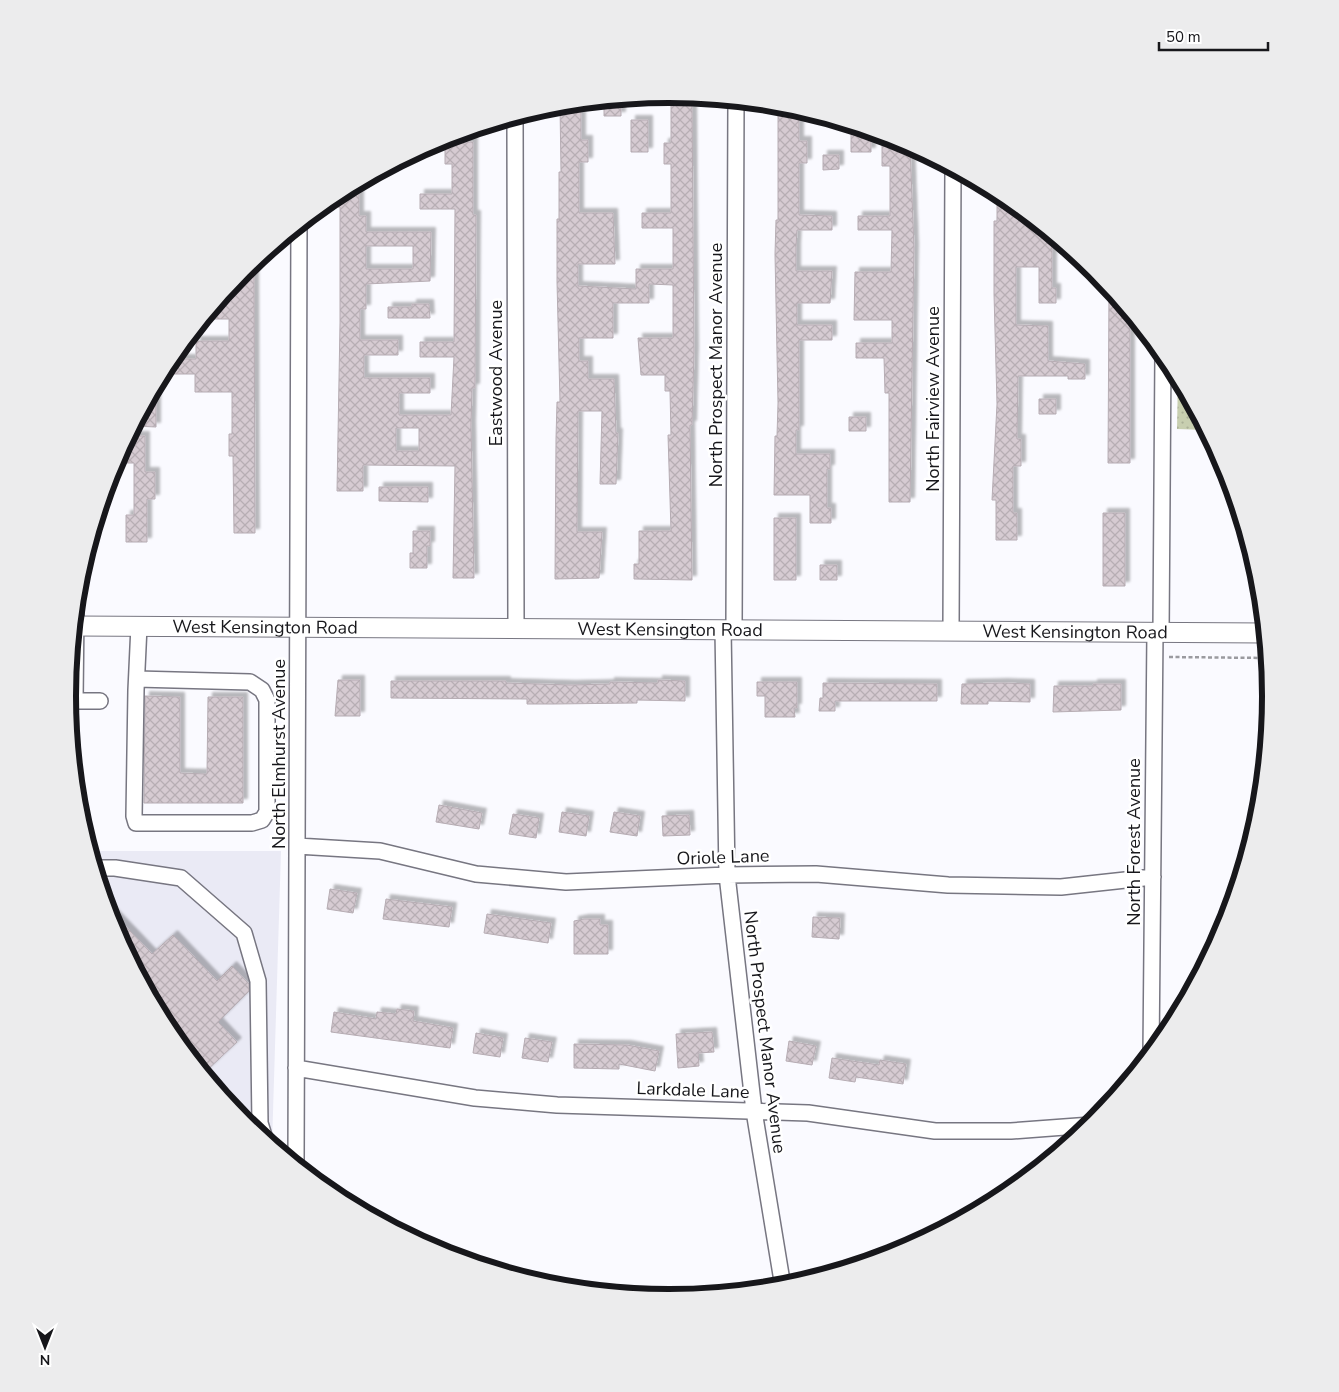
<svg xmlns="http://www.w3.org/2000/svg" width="1339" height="1392" font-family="'Nunito Sans',sans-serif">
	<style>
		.built { fill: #eaeaf5 }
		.park { fill: url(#park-dots) }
		.building { fill: url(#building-cross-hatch); stroke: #b6acb3; fill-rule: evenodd; filter: url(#shadow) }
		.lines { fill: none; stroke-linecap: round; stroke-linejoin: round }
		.minor-casing { stroke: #777681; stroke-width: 18 }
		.major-casing { stroke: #777681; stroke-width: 21 }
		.path { stroke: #9a9a9f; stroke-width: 2.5; stroke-dasharray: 4 2.5; stroke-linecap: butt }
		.minor { stroke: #fff; stroke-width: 15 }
		.major { stroke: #fff; stroke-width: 19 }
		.labels { text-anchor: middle; stroke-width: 5; stroke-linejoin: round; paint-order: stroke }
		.street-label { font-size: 18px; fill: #17171b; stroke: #fff }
		.rim { fill: none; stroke: #17171b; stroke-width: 6 }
	</style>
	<defs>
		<pattern id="park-dots" width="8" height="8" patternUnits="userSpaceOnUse" patternTransform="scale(1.25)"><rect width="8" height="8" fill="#c8cfb0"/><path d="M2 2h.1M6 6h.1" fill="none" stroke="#abb197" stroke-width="1.8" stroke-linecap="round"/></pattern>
		<pattern id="building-cross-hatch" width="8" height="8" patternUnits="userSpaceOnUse" patternTransform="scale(1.25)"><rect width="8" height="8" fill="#d6cbd2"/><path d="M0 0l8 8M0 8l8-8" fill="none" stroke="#b7aeb4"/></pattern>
		<filter id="shadow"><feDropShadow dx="4.5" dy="-4.5" stdDeviation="1" flood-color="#0004"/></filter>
	</defs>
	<rect width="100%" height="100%" fill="#fafaff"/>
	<path class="built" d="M91 851H281L272 1145 244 1121 169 1030 113 926Z"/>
	<path class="park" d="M1178 376 1207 430 1177 429Z"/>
	<path class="building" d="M621 99V116H604V100Z
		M692 102 694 352 692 425H690L692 580 634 579V564H639V531H671L668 435H671L670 391H665V375H641L638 338H673V285L649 284V303H613V338H579V361H588V379H614L616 433H618L616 484H600L602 411H578L577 532H602L599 578 555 579 556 438 557 402H560L557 282V219H559V172H561L560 105H581V140H588V162H579V213H613L615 264H578V286L636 289V269H673V228H642V213H671V164H664V143H671V103Z
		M778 107 799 109V141H807V163H799V215L832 216V230H797L796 247V271H832L830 303H797V325H832V340H799V430H796V454H830V469H827V508H831V523H810V495H774L775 436H777L778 403 775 254 776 220H778Z
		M631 120H648V152H631Z
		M851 125 868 130V139H871V152H851Z
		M445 142H473V215H476L475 388H472L471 425 474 578H453L455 466 363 465V491H337L340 323V207H338V194L359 183V216H366V232H431L430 281 366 284V309H360V340H398V355H364V378H430V393H399V415H451L454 357H420V342H454L455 209H420V194H452V164H445ZM366 246H413V269H366ZM396 428H419V451H396Z
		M882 144 910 145 914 248 910 502H889V393H885L884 358H856V343H892V320H854L855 272H891L892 230H858V216H890V166H882Z
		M823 155H839V169L823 170Z
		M997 192 1052 235V288H1056V303H1039V267H1016V325L1048 326V361L1085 364V379H1068V376H1018L1017 439H1021V466H1013V513H1017V540H996V500H992L997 404 994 294V221H997Z
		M254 262 255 533H234L233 456H229V434H232V392H195V374H166V366L171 359H196V341H229V319H204L244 270Z
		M1109 288 1130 313V463H1108Z
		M412 304H429L430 318H388V307H412Z
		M156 386V427L134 426 144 408Z
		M1039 399H1056V414H1039Z
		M849 417H866V431H849Z
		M129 436H145V472H155V499H147V542H126V515H134V463H124V445Z
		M379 487H428V502L379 501Z
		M1103 513H1125V586H1103Z
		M774 518H796V580H774Z
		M413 531H430V546H427V568H410V553H413Z
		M820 565H837V580H820Z
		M338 680H360V716H335Z
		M658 680 685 681V701L637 700V703L554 704H527V699L391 698V681H506V683L571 685 610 684V682L658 683Z
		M757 682H797V708H794L795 717H765V696H757Z
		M823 683 937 684V701H835V711H819L820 698H823Z
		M1003 683 1030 684V702L988 701V704H961L962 684Z
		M1093 684H1121V710L1053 712 1054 686H1093Z
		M145 696 180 697V773L207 774 208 697H243V803H144Z
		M439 805 482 813 479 829 436 822Z
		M562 812 589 816 586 836 559 832Z
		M614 812 640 816 637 836 610 832Z
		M513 814 539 818 536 838 509 834Z
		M689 815 690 835 663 836 662 816Z
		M330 889 357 893 353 913 327 909Z
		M386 899 452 907 449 927 383 919Z
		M107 907 152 954 173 935 217 981 232 966 249 984V991L218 1022 237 1042 204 1073 169 1030 113 926Z
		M487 914 551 923 548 943 484 933Z
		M813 917 840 918 839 939 812 937Z
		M584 919H600V925H608V954H574V921Z
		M397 1009 414 1011 413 1021 453 1028 450 1048 331 1032 334 1012 376 1019 377 1012 396 1014Z
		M712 1032 714 1052 698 1053 699 1066 678 1068 676 1034Z
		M476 1033 503 1038 500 1057 473 1053Z
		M525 1038 552 1042 548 1062 522 1058Z
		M789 1041 816 1046 812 1065 786 1061Z
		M574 1044 627 1045 659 1051 655 1071 619 1064V1069L574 1068Z
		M832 1058 879 1065 880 1060 906 1064 903 1084 856 1077 855 1082 829 1078Z"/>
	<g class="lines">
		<defs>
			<path id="minor" d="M515 117 516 628
				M723 629 727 875 754 1111 783 1287
				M734 629 736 101
				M951 631 953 168
				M1161 632 1163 353
				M137 679 250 682 262 690 267 700V812L262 820 252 823H136L134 816 136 690 139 626
				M68 701H75L76 609
				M75 701H100
				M1269 717 1270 683
				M297 846 380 851 476 874 566 882 727 875 816 874 948 885 1061 887 1153 877
				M96 868H115L181 878 244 933 258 981 260 1123 265 1139
				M1151 1054 1155 632
				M296 1068 475 1098 557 1105 808 1113 935 1131H1011L1091 1125
				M296 1164 299 225"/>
			<g id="major">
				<path id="s1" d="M74 626 1265 633"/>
			</g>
		</defs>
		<use href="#minor" class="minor-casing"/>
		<use href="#major" class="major-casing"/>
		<path class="path" d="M1169 657 1268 658"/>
		<use href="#minor" class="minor"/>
		<use href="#major" class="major"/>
	</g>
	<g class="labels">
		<g class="street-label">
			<text transform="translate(716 365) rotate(-90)" y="6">North Prospect Manor Avenue</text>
			<text transform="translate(496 373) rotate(-90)" y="6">Eastwood Avenue</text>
			<text transform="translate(933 399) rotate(-90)" y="6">North Fairview Avenue</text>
			<text dy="6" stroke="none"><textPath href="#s1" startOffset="191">West Kensington Road</textPath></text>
			<text dy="6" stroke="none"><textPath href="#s1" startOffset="596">West Kensington Road</textPath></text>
			<text dy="6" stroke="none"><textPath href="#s1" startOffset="1001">West Kensington Road</textPath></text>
			<text transform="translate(279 754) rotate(-90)" y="6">North Elmhurst Avenue</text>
			<text transform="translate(1134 842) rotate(-90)" y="6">North Forest Avenue</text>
			<text transform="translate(723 857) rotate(-2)" y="6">Oriole Lane</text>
			<text transform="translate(765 1032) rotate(83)" y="6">North Prospect Manor Avenue</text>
			<text transform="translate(693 1090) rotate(2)" y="6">Larkdale Lane</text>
		</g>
	</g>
	<path d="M0 0H1339V1392H0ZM76 696a593 593 0 1 1 1186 0a593 593 0 1 1-1186 0Z" fill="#ececed" fill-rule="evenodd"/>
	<path class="rim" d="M76 696a593 593 0 1 1 1186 0a593 593 0 1 1-1186 0Z"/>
	<g transform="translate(45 1347) rotate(180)" stroke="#ffffff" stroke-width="4" paint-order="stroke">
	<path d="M0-4L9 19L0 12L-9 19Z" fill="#17171b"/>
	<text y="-8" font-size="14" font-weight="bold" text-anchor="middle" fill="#17171b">N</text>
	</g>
	<path d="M1159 42v8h109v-8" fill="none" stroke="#17171b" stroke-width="2.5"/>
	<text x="1166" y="42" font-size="15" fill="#17171b" stroke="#ffffff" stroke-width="4" paint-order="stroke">50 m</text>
</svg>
